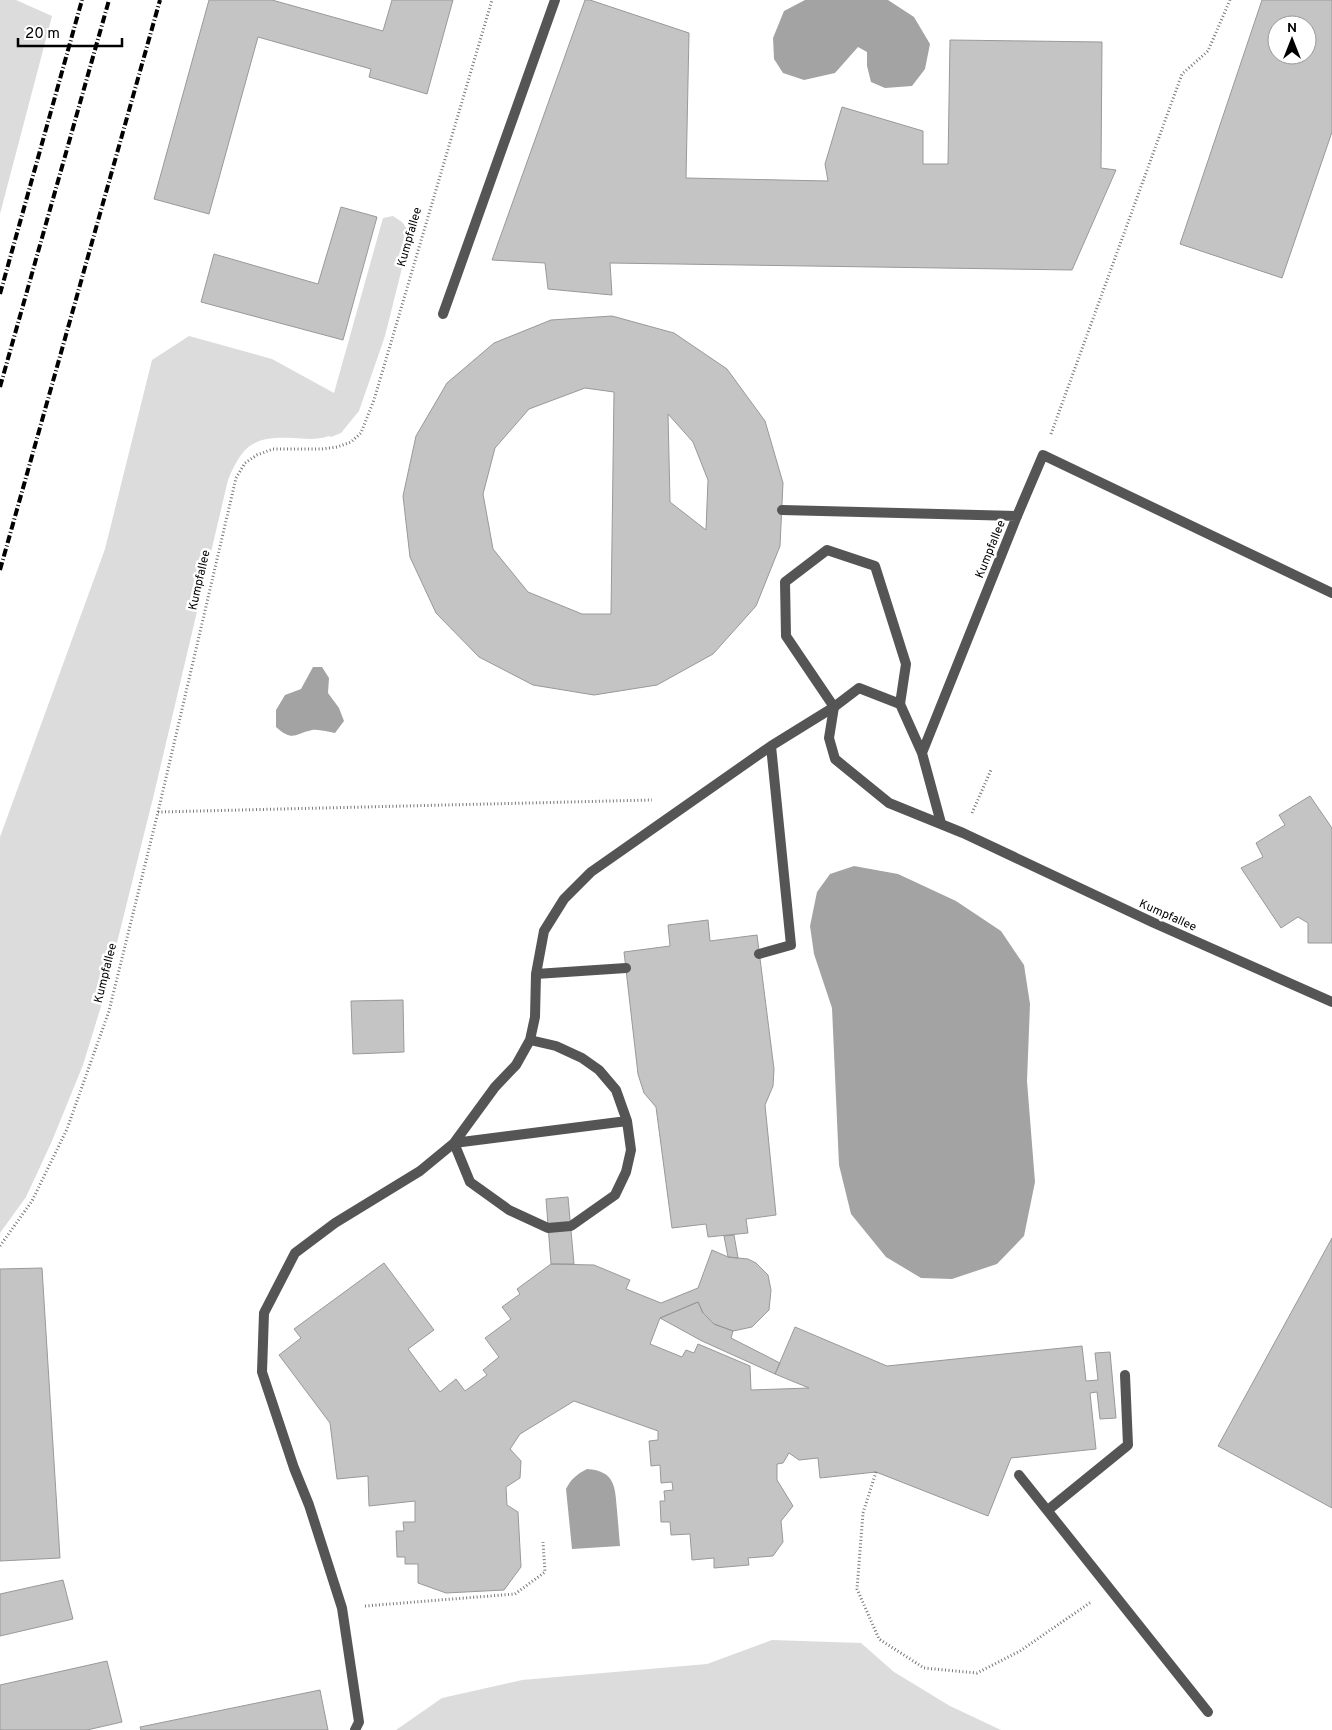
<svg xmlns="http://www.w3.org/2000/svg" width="1332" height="1730" font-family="Overpass,sans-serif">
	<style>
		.green { fill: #dcdcdc }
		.water { fill: #a3a3a3 }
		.building { fill: #c4c4c4; stroke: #999; fill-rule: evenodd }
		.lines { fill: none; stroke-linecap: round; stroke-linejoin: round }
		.path { stroke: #777; stroke-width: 3; stroke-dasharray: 1 2.5; stroke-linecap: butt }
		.service { stroke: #555; stroke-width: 10 }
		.minor { stroke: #555; stroke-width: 10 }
		.rail { stroke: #000; stroke-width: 4; stroke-dasharray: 8 2.5 1 2.5; stroke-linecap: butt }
		.labels { text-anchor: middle; stroke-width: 5; stroke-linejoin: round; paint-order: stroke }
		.street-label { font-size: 12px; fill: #000; stroke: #fff }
	</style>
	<rect width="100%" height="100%" fill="#fff"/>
	<path class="green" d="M0 0H16L52 16 0 214Z
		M393 216 402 222 409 232 405 256 385 336 359 411 341 433 331 437 329 436C317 440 306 439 294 438 254 436 243 444 228 480L154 794 102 1003 83 1065 52 1141 26 1197 0 1233V837L105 549 152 360 189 336 272 359 334 393 383 218Z
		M772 1640 861 1643 894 1672 950 1706 1001 1730H396L442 1698 522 1680 707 1664Z"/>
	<path class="water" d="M805 0H888L914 17 930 44 925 69 912 86 885 88 871 82 867 66V52L858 47 835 73 804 80 783 73 774 59 773 38 784 11Z
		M313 667H322L329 678 328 693 339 708 344 721 335 733C328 732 319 729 312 730 294 734 293 742 276 727V710L285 695 301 689Z
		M854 866 898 874 956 901 1001 931 1024 965 1030 1004 1027 1081 1035 1182 1024 1236 997 1264 952 1279 921 1278 886 1257 851 1214 839 1165 832 1008 814 954 810 926 817 892 830 874Z
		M587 1469C615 1471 615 1486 617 1510 618 1522 619 1534 620 1546L572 1549 566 1489C571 1479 577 1474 587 1469Z"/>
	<path class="building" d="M209 0H272L383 31 392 0H453L427 94 369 77 371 69 258 37 209 214 154 199Z
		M585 0H590L689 33 686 178 828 181 825 164 842 107 923 131V164H948L950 40 1102 42 1101 168 1116 170 1072 270 610 263 612 295 548 289 545 263 492 260Z
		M1262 0H1332V132L1282 278 1180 244ZM1277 25H1307V55H1277Z
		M341 207 377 217 343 340 201 302 214 254 318 284Z
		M612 316 674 333 727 369 765 421 783 483 780 546 756 606 713 654 657 685 594 695 533 685 479 657 436 613 410 557 403 496 416 436 447 383 494 343 551 320ZM585 388 614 392 611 614H582L528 592 493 549 483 494 495 448 529 409ZM668 414 693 442 708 480 706 530 670 502Z
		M1310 796 1332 828V943H1308V923L1298 917 1281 928 1241 868 1263 857 1256 843 1285 825 1279 815Z
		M708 920 710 941 757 935 774 1069 773 1086 765 1105 776 1215 746 1219 748 1233 708 1237 706 1224 672 1228 656 1107 644 1093 638 1074 624 952 670 946 668 925Z
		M403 1000 404 1052 353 1054 351 1001Z
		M568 1197 574 1264H551L546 1199Z
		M734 1235 738 1258 728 1257 724 1236Z
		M1332 1238V1508L1218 1446Z
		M712 1250 728 1257 748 1259 756 1263 768 1275 771 1290 769 1310 752 1327 733 1331 714 1324 703 1313 698 1302 660 1318 650 1344 682 1357 686 1350 694 1353 698 1344 750 1366 751 1390 809 1388 775 1374 795 1327 887 1366 1082 1346 1086 1381 1098 1380 1095 1353 1110 1352 1116 1418 1100 1419 1097 1392 1090 1393 1096 1449 1011 1458 988 1516 876 1472 820 1478 818 1458 799 1460 789 1453 783 1463 777 1464V1480L793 1506 781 1521 783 1542 773 1556 748 1558 749 1565 714 1568V1558L692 1560 690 1534 671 1535 670 1522H661L660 1501H665L664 1491 673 1490 672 1482 661 1483 660 1465 651 1466 649 1441 658 1440V1431L574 1401 520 1434 510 1449 521 1461 520 1478 506 1487 507 1505 518 1512 521 1567 504 1590 446 1593 418 1583V1564H405V1557H397L396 1531H404L403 1522H415V1501L369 1506 368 1476 337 1479 330 1423 279 1355 301 1338 294 1329 384 1263 434 1330 408 1349 440 1392 456 1379 465 1391 487 1375 483 1370 499 1357 485 1338 511 1319 502 1307 520 1294 517 1289 551 1264 594 1265 630 1280 626 1289 661 1303 698 1288Z
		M42 1268 60 1558 0 1561V1269Z
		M698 1302 703 1313 714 1324 733 1331 731 1338 780 1363 775 1374 702 1341 660 1318Z
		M63 1580 73 1619 0 1636V1594Z
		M107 1661 122 1722 87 1730H0V1685Z
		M320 1690 328 1730H141L140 1727Z"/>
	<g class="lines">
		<path class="path" d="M1051 434 1182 74 1208 51 1230 0
			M158 812 652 800
			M972 813 991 770
			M0 1246 32 1201 67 1129 109 1011 158 812 236 478 245 463 257 455 273 449H322L337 447 351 442 361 433 374 400 492 0
			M876 1472 863 1513 857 1589 879 1639 924 1668 977 1673 1020 1651 1091 1602
			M365 1606 515 1594 545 1572 543 1542"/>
		<path class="service" d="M443 314 555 0
			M1017 516 1043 455 1332 593
			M759 954 791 945 771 746
			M536 974 626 968
			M530 1040 556 1046 582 1058 599 1070 616 1090 627 1121 631 1150 626 1172 615 1195 571 1226 548 1228 509 1210 470 1182 454 1143 495 1087 516 1065 530 1040 535 1017 536 974 544 931 564 899 591 872 771 746 834 707 786 636 785 582 827 550 875 566 906 664 900 704
			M1019 1475 1208 1712
			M1048 1510 1128 1445 1125 1375
			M355 1730 359 1722 342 1608 309 1505 294 1468 262 1372 264 1313 295 1253 335 1223 420 1171 454 1143 627 1121"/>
		<path class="minor" d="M782 510 1017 516 922 753
			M941 823 922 753 900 704 859 688 834 707 829 738 835 759 889 803 963 833 1152 922 1332 1002"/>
		<path class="rail" d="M0 294 82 0
			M0 387 109 0
			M0 570 160 0"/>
	</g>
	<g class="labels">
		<g class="street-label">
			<text transform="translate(409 237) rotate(-74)" y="4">Kumpfallee</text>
			<text transform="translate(990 549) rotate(-68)" y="4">Kumpfallee</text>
			<text transform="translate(199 580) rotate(-77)" y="4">Kumpfallee</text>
			<text transform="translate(1168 915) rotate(24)" y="4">Kumpfallee</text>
			<text transform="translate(105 973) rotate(-76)" y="4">Kumpfallee</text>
		</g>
	</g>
	<g transform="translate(1292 40)"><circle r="24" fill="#ffffff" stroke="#999999"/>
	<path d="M0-4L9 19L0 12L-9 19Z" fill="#000000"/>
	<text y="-8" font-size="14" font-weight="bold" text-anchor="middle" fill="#000000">N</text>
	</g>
	<path d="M18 38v8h104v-8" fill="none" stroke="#000000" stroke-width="2.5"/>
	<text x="25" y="38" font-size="15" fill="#000000" stroke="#ffffff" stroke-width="4" paint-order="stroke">20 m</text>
</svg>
